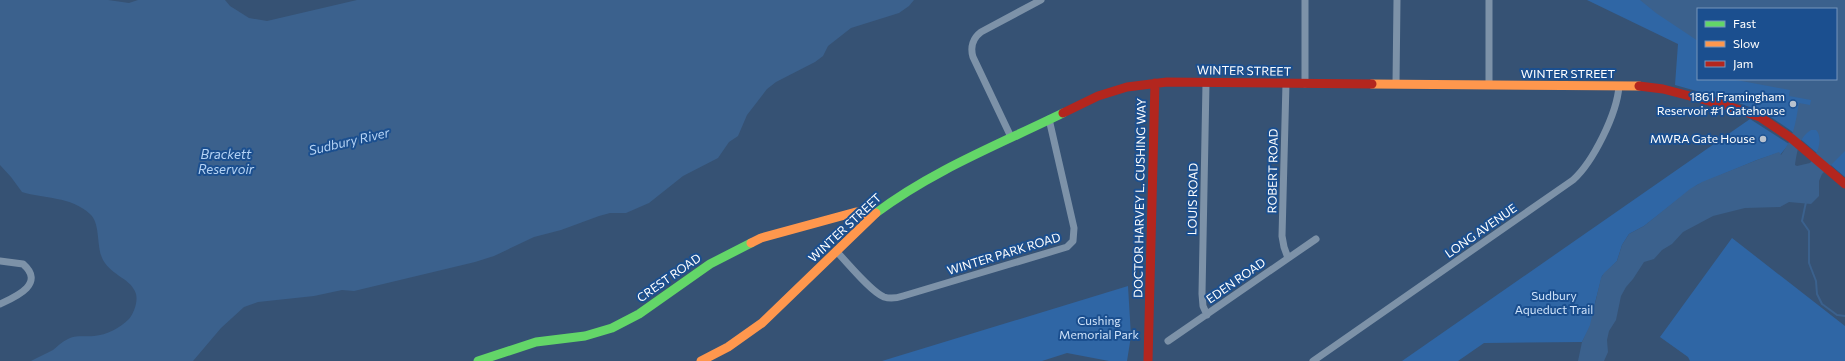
<svg xmlns="http://www.w3.org/2000/svg" width="1845" height="361" font-family="Commissioner,sans-serif">
	<style>
		.green { fill: #2f66a5; fill-rule: evenodd }
		.water { fill: #3b618d; fill-rule: evenodd }
		.lines { fill: none; stroke-linecap: round; stroke-linejoin: round }
		.stream { stroke: #3b618d; stroke-width: 2 }
		.street { stroke: #7d92a8; stroke-width: 7 }
		.fast { stroke: #63d668; stroke-width: 9 }
		.slow { stroke: #ff974d; stroke-width: 9 }
		.jam { stroke: #b3261e; stroke-width: 9 }
		.poi-dot { fill: #b9c2ce; stroke: #1b4f8f; stroke-width: 1.5 }
		.labels { text-anchor: middle; stroke-width: 4; stroke-linejoin: round; paint-order: stroke }
		.street-label { font-size: 12px; fill: #fff; stroke: #1b4f8f }
		.poi-label { font-size: 12px; fill: #fff; stroke: #1b4f8f; text-anchor: end }
		.park-label { font-size: 12px; fill: #cfe3fa; stroke: #1b4f8f }
		.water-label { font-size: 13px; font-style: italic; fill: #b5d3f5; stroke: #1b4f8f }
	</style>
	<rect width="100%" height="100%" fill="#365274"/>
	<path class="green" d="M1587 0H1845V177L1790 130 1765 113 1739 103 1675 85 1678 44ZM1698 9H1836V79H1698Z
		M1750 119 1789 144 1780 155 1778 153 1757 160 1697 185 1644 226 1629 234 1622 245 1617 261 1602 276 1595 303 1591 325 1582 342 1484 343 1458 361H1402Z
		M1732 238 1845 326V361H1690L1688 357 1660 337Z
		M1128 286 1131 336 1127 361H1109L1067 353 1042 361H882Z"/>
	<path class="water" d="M0 0H108L129 3 138 0H225L230 6 249 18 267 21 357 0H914L909 6 899 13 851 28 828 46 823 56 815 62 776 82 767 89 747 115 738 136 729 142 718 158 683 176 649 203 626 213H610L599 216 561 230 534 237 494 256 475 262 354 291 342 290 314 296 258 302 244 307 221 328 193 361H31C38 357 46 354 53 350 59 345 63 341 70 338 78 335 86 337 94 336 107 335 120 328 129 319 134 313 138 302 136 294 132 279 112 276 103 260 96 247 101 224 90 214 71 196 44 199 22 192L11 177 0 165Z
		M1640 0H1845V151L1822 174 1819 181V196L1811 204 1789 202 1780 207 1745 208 1713 216 1683 232 1672 244 1662 250 1654 259 1644 262 1633 279 1626 287 1621 296 1616 320 1609 331 1607 340 1608 352 1604 361H1578L1582 342 1590 325 1601 278 1604 273 1617 261 1622 245 1629 234 1644 226 1690 189 1702 182 1757 160 1779 152 1781 155C1794 137 1795 125 1799 103L1810 105 1811 100 1789 96 1790 90 1731 79H1836V9H1698V41L1656 13ZM1811 130H1816C1824 138 1817 156 1810 163L1797 166 1795 165C1797 152 1799 137 1811 130Z"/>
	<g class="lines">
		<path class="stream" d="M1806 202 1802 221 1809 231V263L1816 281 1817 294 1822 304 1837 315 1845 316"/>
		<path class="street" d="M1206 83 1202 294 1203 306 1207 315
			M1286 83 1282 236 1284 247 1288 258
			M1305 84V0
			M1396 84 1397 0
			M1489 85V0
			M1011 137 973 57C970 47 973 38 981 32L1041 0
			M836 251C847 262 871 292 884 297 890 299 897 298 903 296L1067 247 1073 241 1074 228 1049 119
			M0 261 23 264C46 284 15 297 0 304
			M1168 341 1316 239
			M1313 361 1573 180C1593 162 1617 114 1619 86"/>
		<path class="fast" d="M876 213C933 170 1000 144 1063 113
			M478 361 536 342 585 336 612 328 639 314 710 264 751 243"/>
		<path class="slow" d="M1372 84 1639 86
			M751 243 761 238 856 212 873 215
			M701 361 728 347 762 323 876 213"/>
		<path class="jam" d="M1639 86 1663 89 1728 106 1760 117 1791 138 1845 184
			M1063 113 1098 96 1127 87 1167 82 1372 84
			M1148 361 1155 83"/>
	</g>
	<g class="poi-dot">
		<circle cx="1793" cy="104" r="4"/>
		<circle cx="1763" cy="139" r="4"/>
	</g>
	<g class="labels">
		<g class="street-label">
			<text transform="translate(1244 71) rotate(1)" y="4">WINTER STREET</text>
			<text x="1568" y="78">WINTER STREET</text>
			<text transform="translate(1273 171) rotate(-89)" y="4">ROBERT ROAD</text>
			<text transform="translate(1140 198) rotate(-89)" y="4">DOCTOR HARVEY L. CUSHING WAY</text>
			<text transform="translate(1193 199) rotate(-89)" y="4">LOUIS ROAD</text>
			<text transform="translate(845 228) rotate(-43)" y="4">WINTER STREET</text>
			<text transform="translate(1481 231) rotate(-35)" y="4">LONG AVENUE</text>
			<text transform="translate(1004 254) rotate(-17)" y="4">WINTER PARK ROAD</text>
			<text transform="translate(669 278) rotate(-35)" y="4">CREST ROAD</text>
			<text transform="translate(1236 281) rotate(-35)" y="4">EDEN ROAD</text>
		</g>
		<g class="poi-label">
			<text x="1785" y="101">1861 Framingham<tspan x="1785" dy="14">Reservoir #1 Gatehouse</tspan></text>
			<text x="1755" y="143">MWRA Gate House</text>
		</g>
		<g class="park-label">
			<text x="1554" y="300">Sudbury<tspan x="1554" dy="14">Aqueduct Trail</tspan></text>
			<text x="1099" y="325">Cushing<tspan x="1099" dy="14">Memorial Park</tspan></text>
		</g>
		<g class="water-label">
			<text transform="translate(349 141) rotate(-13)" y="5">Sudbury River</text>
			<text x="226" y="159">Brackett<tspan x="226" dy="15">Reservoir</tspan></text>
		</g>
	</g>
	<rect x="1697" y="8" width="140" height="72" fill="#1b4f8f" stroke="#7695bc"/>
	<rect x="1705" y="21" width="20" height="6" fill="#63d668" stroke="#7695bc"/>
	<text x="1733" y="28" font-size="12" fill="#ffffff">Fast</text>
	<rect x="1705" y="41" width="20" height="6" fill="#ff974d" stroke="#7695bc"/>
	<text x="1733" y="48" font-size="12" fill="#ffffff">Slow</text>
	<rect x="1705" y="61" width="20" height="6" fill="#b3261e" stroke="#7695bc"/>
	<text x="1733" y="68" font-size="12" fill="#ffffff">Jam</text>
</svg>
